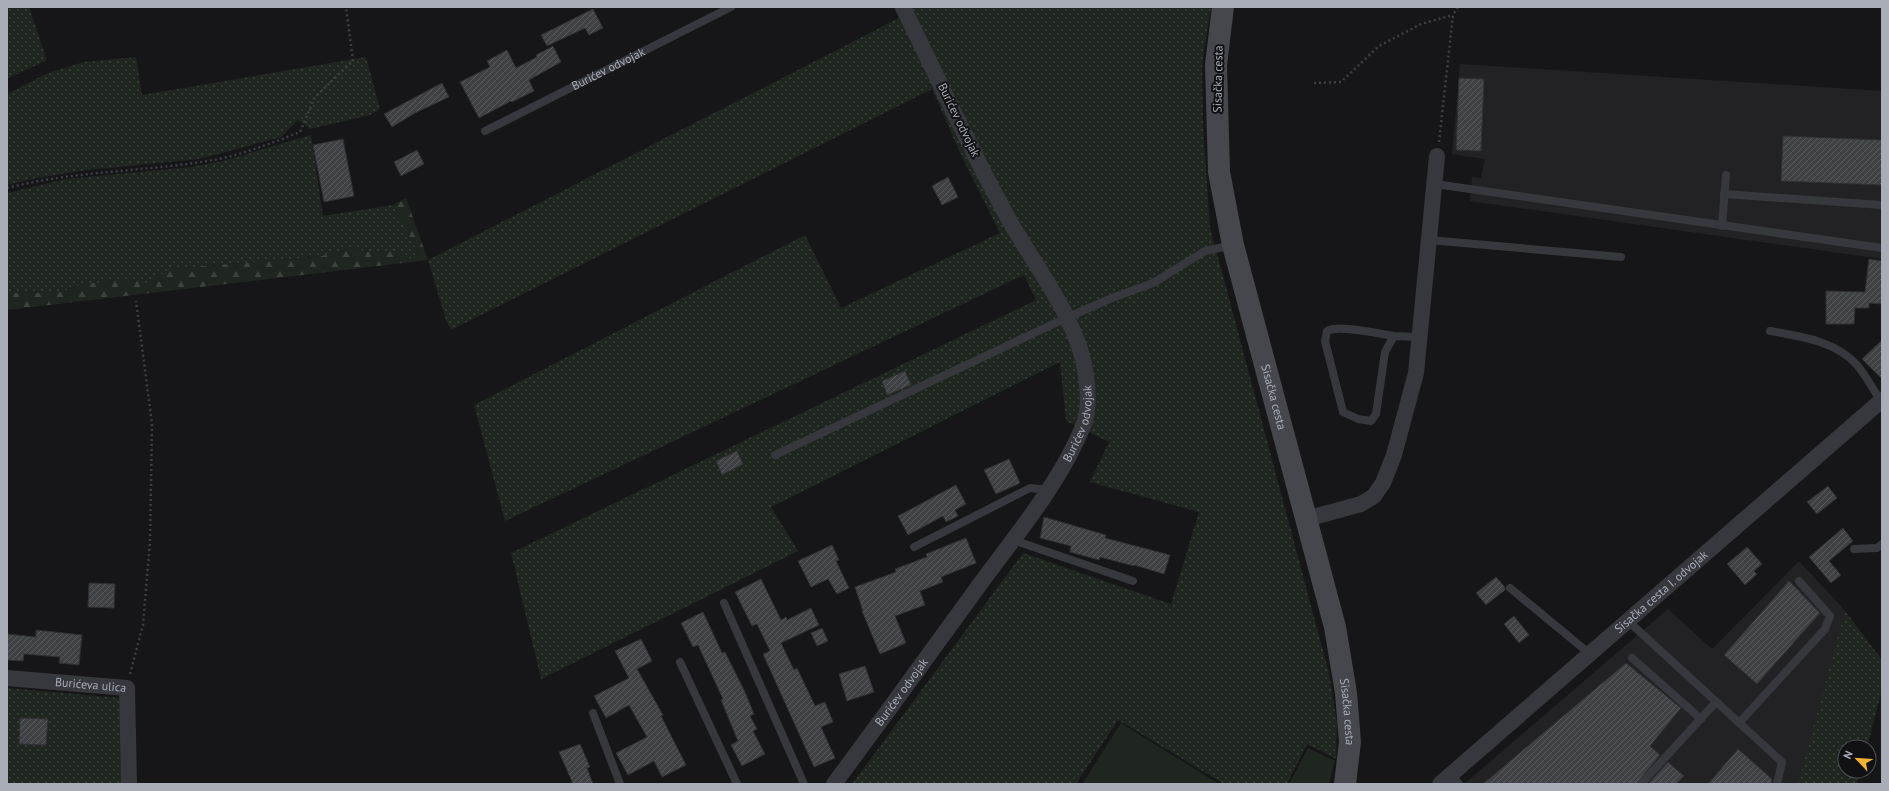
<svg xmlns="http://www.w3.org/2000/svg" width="1889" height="791" font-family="'PT Sans',sans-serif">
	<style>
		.built { fill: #222225 }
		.green { fill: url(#green-dots) }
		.forest { fill: url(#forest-firs) }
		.pitch { fill: #1e261f }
		.building { fill: url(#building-hatch); stroke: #303034 }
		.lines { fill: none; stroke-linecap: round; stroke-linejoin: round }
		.path { stroke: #3d3f44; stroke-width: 2.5; stroke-dasharray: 2 3; stroke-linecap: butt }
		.lane { stroke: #37383d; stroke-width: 8 }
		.street { stroke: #37383d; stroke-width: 16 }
		.secondary { stroke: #45474d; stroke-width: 22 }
		.labels { text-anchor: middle; stroke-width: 4; stroke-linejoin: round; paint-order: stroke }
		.street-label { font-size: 12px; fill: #a8adb8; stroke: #111113 }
	</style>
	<defs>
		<pattern id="green-dots" width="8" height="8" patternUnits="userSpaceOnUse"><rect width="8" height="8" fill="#1e261f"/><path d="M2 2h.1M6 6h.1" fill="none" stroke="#3c433d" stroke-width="1.8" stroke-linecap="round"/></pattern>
		<pattern id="forest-firs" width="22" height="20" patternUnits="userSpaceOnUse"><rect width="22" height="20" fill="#1e261f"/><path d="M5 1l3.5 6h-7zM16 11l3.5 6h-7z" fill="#3c433d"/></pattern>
		<pattern id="building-hatch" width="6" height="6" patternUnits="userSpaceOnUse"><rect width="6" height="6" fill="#404145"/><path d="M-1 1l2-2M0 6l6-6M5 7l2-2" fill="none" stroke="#595a5e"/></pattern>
	</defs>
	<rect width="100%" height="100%" fill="#161618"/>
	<path class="built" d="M1460 64 1882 91V259L1470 201 1472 177 1481 178 1485 159 1452 154Z
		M1799 561 1841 606 1882 660V689L1867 747H1845V771H1860L1857 784H1464L1668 609 1712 649Z"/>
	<path class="green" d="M7 7H29L47 60 7 79Z
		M893 7H1211L1202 64 1203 125 1210 227 1329 673 1337 723 1336 759 1307 744 1287 784H1224L1118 720 1076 784H852L1023 553 1171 604 1199 512 1090 482 1109 442 1066 421 1060 362 771 507 798 551 541 679 511 553 1036 300 1024 275 505 521 474 405 805 235 841 308 1000 233 961 155 932 89 451 330 446 320 428 260 899 18Z
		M136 57 142 95 366 57 380 109 370 115 310 129 298 120 281 137 199 159 87 170 37 178 7 185V94L48 73 84 62Z
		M311 135 323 216 393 205 419 254 411 260 402 251 367 252 349 247 332 254 314 257 171 269 144 284H85L60 292 8 293 7 193 66 179 191 167 223 161Z
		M1845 611 1882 660V689L1867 747H1845V771H1860L1857 784H1798Z
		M7 688 121 698V784H7Z"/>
	<path class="forest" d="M406 198 428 260 7 310V293L60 292 85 284 132 278 144 284 171 269 314 257 332 254 349 247 367 252 402 251 411 259 419 254 393 205Z"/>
	<path class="pitch" d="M1121 723 1219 784H1082Z
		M1308 748 1335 761 1329 784H1289Z"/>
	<path class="building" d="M593 9 603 28 589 35 585 28 547 46 541 35Z
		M553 46 561 62 529 80 534 91 512 102 511 101 479 118 460 82 490 67 487 61 507 50 516 68 537 57 536 55Z
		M1459 78 1484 79 1481 151 1456 150Z
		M442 83 449 97 415 113 392 127 384 114Z
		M1783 136 1882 140V185L1781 181Z
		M343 139 354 196 324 202 313 145Z
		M417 150 424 164 401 176 394 162Z
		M948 177 958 197 942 205 932 186Z
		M1869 259 1882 261V304L1869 303V308H1855L1854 324H1826V291L1865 292Z
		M1882 340V379L1862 359Z
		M905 371 911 385 887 395 882 381Z
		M737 451 743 464 722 475 716 461Z
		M1009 459 1020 483 996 494 984 470Z
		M956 485 966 504 955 510 958 516 946 522 943 516 908 535 898 516Z
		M1828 486 1837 498 1817 514 1807 502Z
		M1044 517 1106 535 1105 538 1170 555 1164 574 1134 565V566L1100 557 1099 560 1070 552 1071 546 1040 538Z
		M1843 528 1853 541 1829 561 1841 575 1831 583 1809 557Z
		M966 538 976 563 941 577 943 582 920 591 925 605 895 616 906 643 880 654 862 611H863L855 587 896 572 895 569 927 557 926 554Z
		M832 545 839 560 836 561 849 588 837 594 828 579 811 587 798 561Z
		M1747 547 1762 564 1754 571 1757 574 1745 585 1727 564Z
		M1496 577 1505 587V590L1486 605 1476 593Z
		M761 579 781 620 786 617 787 620 811 608 819 625 781 643 794 670 797 668 815 706 825 702 833 722 821 727 835 758 814 767 763 654 770 651 757 624 752 626 735 592Z
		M1789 581 1820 613 1757 684 1724 655Z
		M89 583 115 584 114 608 88 607Z
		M703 612 722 653 725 652 744 690 754 714 750 716 757 729 753 731 765 754 742 766 731 745 738 741 721 700 723 699 698 645 693 647 681 623Z
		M1514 616 1529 635 1519 643 1504 624Z
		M822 628 828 641 817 646 811 633Z
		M36 630 82 635 79 665 59 663 60 657 24 654 23 661 7 660V634L36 637Z
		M641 639 652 661 637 669 663 715 661 716 686 765 662 777 654 761 628 775 616 753 647 737 629 705 606 718 594 696 629 678 615 651Z
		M1626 663 1681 708 1650 746 1660 755 1636 784H1483Z
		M865 666 874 692 847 701 839 674Z
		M20 718 48 719 46 745 19 744Z
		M580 744 590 767 587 768 593 784H573L559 752Z
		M1738 749 1772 779V784H1708Z
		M1668 762 1684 776 1676 784H1648Z"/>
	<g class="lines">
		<path class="path" d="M1314 83 1341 82 1379 46 1421 24 1453 15
			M1439 142 1453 15 1458 7
			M7 188C77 170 149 172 219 159 247 153 274 142 300 132L315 97 353 61 346 7
			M130 674 143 625 150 542 152 424 136 301"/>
		<g class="lane">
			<path id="s1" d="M485 131 731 7"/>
			<path d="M1435 184 1882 248"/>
			<path d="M1724 194 1882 205"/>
			<path d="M1722 226 1726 175"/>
			<path d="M1429 240 1621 257"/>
			<path d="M1770 331C1799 336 1836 341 1857 365 1866 376 1873 389 1881 401"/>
			<path d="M1394 336 1385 352 1376 414 1371 421 1358 419 1343 412 1325 341 1327 331C1338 324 1379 334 1394 336L1419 337"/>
			<path d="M775 455 1066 318 1112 298 1153 283 1205 251 1233 245"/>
			<path d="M1013 540 1133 581"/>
			<path d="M914 547 1030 488 1048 490"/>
			<path d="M1854 549 1877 548 1882 544"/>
			<path d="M1510 588 1590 654"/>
			<path d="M724 603 804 784"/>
			<path d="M1628 621 1782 762 1777 784"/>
			<path d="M1632 658 1701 719"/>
			<path d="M680 662 737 784"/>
			<path d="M593 713 620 784"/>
			<path d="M1739 723 1825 629 1830 616 1799 581"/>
			<path d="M1451 775 1459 784"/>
			<path d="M1641 784 1716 702"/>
		</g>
		<g class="street">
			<path d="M1306 519 1361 504 1374 496 1383 483 1394 455 1416 373 1437 156"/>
			<path id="s2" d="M7 678 127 688 129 784"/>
			<path id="s3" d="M834 784C885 715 936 645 986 576 1021 529 1062 479 1084 424 1089 410 1088 390 1086 375 1078 318 1035 267 1008 218 970 149 937 77 903 7"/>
			<path id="s4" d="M1440 784 1882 400"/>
		</g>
		<path class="secondary" id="s5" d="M1223 7 1216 65 1219 172 1233 245 1335 627 1346 693 1350 742 1345 784"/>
	</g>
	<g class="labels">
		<g class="street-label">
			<text dy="4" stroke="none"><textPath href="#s1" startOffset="138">Burićev odvojak</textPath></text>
			<text transform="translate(1218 79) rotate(-89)" y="4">Sisačka cesta</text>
			<text transform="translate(959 120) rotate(64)" y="4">Burićev odvojak</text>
			<text dy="4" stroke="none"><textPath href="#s5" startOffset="397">Sisačka cesta</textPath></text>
			<text dy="4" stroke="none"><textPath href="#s3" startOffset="438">Burićev odvojak</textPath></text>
			<text dy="4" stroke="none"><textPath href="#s4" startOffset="293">Sisačka cesta I. odvojak</textPath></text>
			<text dy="4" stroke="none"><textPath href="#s2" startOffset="84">Burićeva ulica</textPath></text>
			<text dy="4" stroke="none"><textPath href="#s3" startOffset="114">Burićev odvojak</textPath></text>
			<text dy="4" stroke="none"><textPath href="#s5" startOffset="721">Sisačka cesta</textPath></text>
		</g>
	</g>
	<rect width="1889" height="791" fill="none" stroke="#a8adb8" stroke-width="16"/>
	<g transform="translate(1857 759) rotate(295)"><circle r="19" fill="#111113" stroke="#4d4f55"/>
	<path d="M0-3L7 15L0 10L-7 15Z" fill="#f2b134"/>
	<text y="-6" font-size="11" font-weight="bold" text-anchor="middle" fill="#a8adb8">N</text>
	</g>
</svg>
